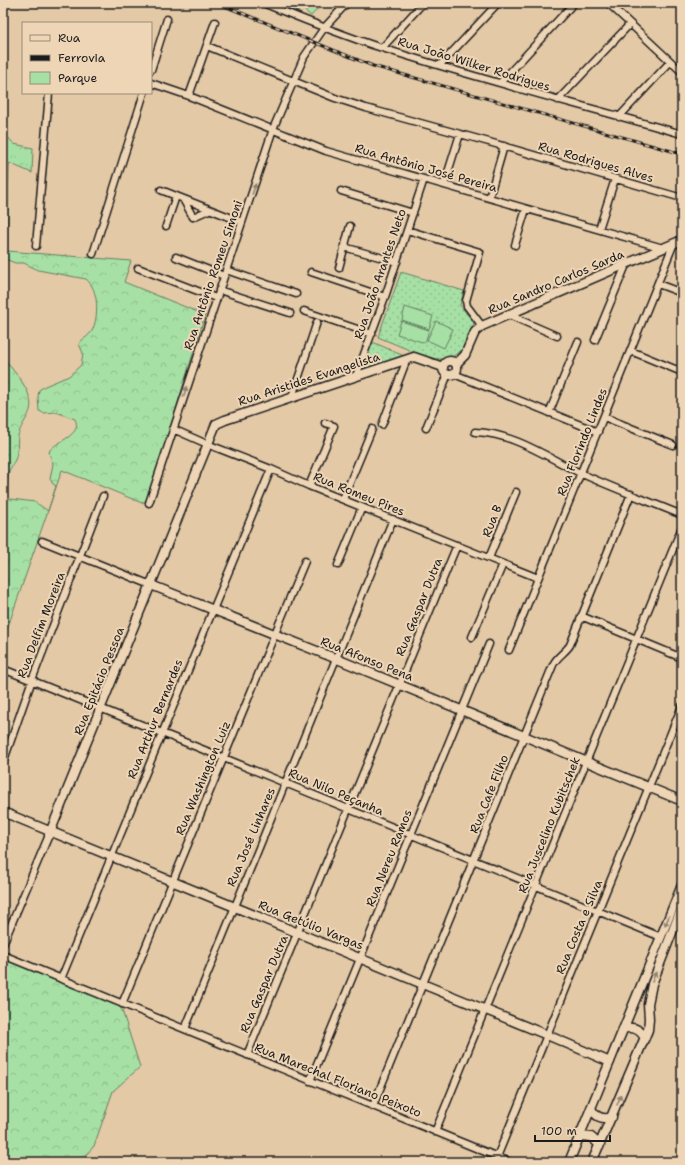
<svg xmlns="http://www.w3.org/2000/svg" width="685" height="1165" font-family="'Shantell Sans',sans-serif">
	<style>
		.green { fill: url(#green-dots); stroke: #627e60 }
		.forest { fill: url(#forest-crowns); stroke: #627e60 }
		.pitch { fill: #a7e0a5; stroke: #627e60 }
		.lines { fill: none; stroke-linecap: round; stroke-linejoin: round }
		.street-casing { stroke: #1c1c1c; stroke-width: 9 }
		.secondary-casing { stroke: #1c1c1c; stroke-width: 11 }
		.street { stroke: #eed5b6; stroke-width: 6 }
		.secondary { stroke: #eed5b6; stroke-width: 8 }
		.rail-casing { stroke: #1c1c1c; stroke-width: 3 }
		.rail { stroke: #eed5b6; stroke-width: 1.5; stroke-dasharray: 4.5; stroke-linecap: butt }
		.oneway { fill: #908271 }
		.labels { text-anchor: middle; stroke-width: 4; stroke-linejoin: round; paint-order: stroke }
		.street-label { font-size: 12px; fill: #1c1c1c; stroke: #eed5b6 }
	</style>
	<defs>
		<pattern id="green-dots" width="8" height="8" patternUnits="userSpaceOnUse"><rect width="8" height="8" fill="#a7e0a5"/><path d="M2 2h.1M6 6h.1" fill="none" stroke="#8fc08d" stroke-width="1.8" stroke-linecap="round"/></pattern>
		<pattern id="forest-crowns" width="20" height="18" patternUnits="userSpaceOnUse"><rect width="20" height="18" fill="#a7e0a5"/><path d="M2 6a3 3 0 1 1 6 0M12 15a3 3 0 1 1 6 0" fill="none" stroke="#8fc08d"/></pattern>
	</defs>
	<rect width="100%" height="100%" fill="#e4c9a6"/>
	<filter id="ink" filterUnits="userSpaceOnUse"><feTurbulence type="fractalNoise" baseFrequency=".025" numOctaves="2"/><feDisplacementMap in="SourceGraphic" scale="8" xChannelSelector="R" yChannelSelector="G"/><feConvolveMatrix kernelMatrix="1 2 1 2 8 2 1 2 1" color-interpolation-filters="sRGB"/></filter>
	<g filter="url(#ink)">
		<path class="green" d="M401 272 464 291 460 305 474 323 462 350 452 357 444 359H431L378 337Z
			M373 343H375L404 356 363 370 370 345Z"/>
		<path class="forest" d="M3 132 14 144 33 148 32 173 9 163 7 251 131 261 124 282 205 315 148 499 142 503 62 470 3 641V498L35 502 48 511 56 486 53 484 50 479 53 464 49 453 50 450C57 441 83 435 75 419L56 412 44 413 39 411 38 397 39 390 45 386 69 376 81 365 83 353 79 344 80 342C84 338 89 336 92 331 99 317 99 289 86 279L38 270 24 263H15L3 258Z
			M3 357C12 370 26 383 30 399 34 414 21 422 18 436 17 441 18 446 17 451 17 459 12 465 9 471 7 478 9 487 3 491Z
			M3 955 120 1004 140 1067 113 1091 94 1146 80 1162H3Z"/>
		<path class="pitch" d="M277 3H318L321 5 311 16 301 7 298 12Z
			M405 307 433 316 429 329 402 320Z
			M401 321 429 330 425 343 397 334Z
			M436 321 453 329 444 348 427 340Z"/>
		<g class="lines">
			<defs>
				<path id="street" d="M263 3C302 19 341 35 382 48 481 80 582 105 682 134
					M608 3 682 72
					M207 46 335 98 366 108 489 142 682 198
					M382 48 423 3
					M440 65 498 3
					M151 70 167 19
					M151 83 189 96 326 151 663 248
					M500 83 574 3
					M189 96 215 22
					M558 100 630 24
					M619 117 670 62
					M444 185 460 134
					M161 190 242 222
					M341 191 413 213
					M489 198 504 146
					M183 199 193 217 209 210
					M166 226 176 196
					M599 229 615 179
					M407 230 480 252 466 301 467 306 482 326
					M515 245 526 209
					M36 246 49 93
					M344 247 397 262
					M93 254 144 93
					M176 257 224 276
					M138 268 216 298
					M339 268 350 226
					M226 270 296 294
					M311 272 385 297
					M658 284 682 293
					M219 290 290 313
					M304 311 372 334
					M509 315 557 336
					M595 340 626 265
					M631 351 682 372
					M454 374 598 432
					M356 376 385 297 424 179
					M292 397 317 322
					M549 413 578 342
					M604 417 673 445
					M382 425 407 359
					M426 428 448 374
					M173 429 207 444 271 469 309 486 538 578
					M475 432C513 433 547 457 580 473 613 488 648 501 682 515
					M309 486 334 426 325 423
					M343 499 372 429
					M149 503 273 129 304 57 324 28 347 3
					M42 541 151 585
					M489 558 516 492
					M338 565 362 507
					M581 616 682 658
					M472 637 503 564
					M509 650 674 243
					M3 669 224 758 661 937
					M3 763 32 680 103 496
					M3 944 49 835
					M3 955 510 1162
					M61 979 271 469
					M122 1004 305 561
					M185 1029 393 519
					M247 1055 457 545
					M310 1081 489 644
					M373 1106 553 665C557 656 565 653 570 645L631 494
					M435 1132 682 527
					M497 1157 682 706"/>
				<path id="secondary" d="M443 368a7 7 0 1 1 14 0a7 7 0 1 1-14 0Z
					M456 364 465 355 475 332 482 326 682 240
					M151 585 337 659 682 801
					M3 812 547 1035 610 1062
					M49 835 216 424 225 420 414 357 443 367
					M623 1029C633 1026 640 1029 645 1038
					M591 1108C595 1117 603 1120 612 1117
					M580 1136 591 1137 600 1145
					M569 1162 682 885
					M592 1162 648 1030 649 1019 648 1004 652 984 682 907"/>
			</defs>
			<use href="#street" class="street-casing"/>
			<use href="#secondary" class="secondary-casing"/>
			<use href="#street" class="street"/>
			<use href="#secondary" class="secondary"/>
			<defs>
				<path id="rail" d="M217 3 373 66 682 154"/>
			</defs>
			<use href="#rail" class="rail-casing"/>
			<use href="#rail" class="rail"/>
		</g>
		<defs><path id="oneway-solid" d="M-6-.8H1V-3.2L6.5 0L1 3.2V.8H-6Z"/></defs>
		<g class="oneway">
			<use href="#oneway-solid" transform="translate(254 189) rotate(-71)"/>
			<use href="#oneway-solid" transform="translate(185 392) rotate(-72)"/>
			<use href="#oneway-solid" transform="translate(667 921) rotate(112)"/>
			<use href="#oneway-solid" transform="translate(654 977) rotate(-69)"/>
			<use href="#oneway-solid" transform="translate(619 1100) rotate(-68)"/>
		</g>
	</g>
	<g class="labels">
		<g class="street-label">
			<text transform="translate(474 64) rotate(17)" y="4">Rua João Wilker Rodrigues</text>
			<text transform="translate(596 162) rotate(16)" y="4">Rua Rodrigues Alves</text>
			<text transform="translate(426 168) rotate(16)" y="4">Rua Antônio José Pereira</text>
			<text transform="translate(380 274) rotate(-71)" y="4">Rua João Arantes Neto</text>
			<text transform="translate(213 275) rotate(-71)" y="4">Rua Antônio Romeu Simoni</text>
			<text transform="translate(556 282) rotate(-23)" y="4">Rua Sandro Carlos Sarda</text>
			<text transform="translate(309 379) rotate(-18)" y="4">Rua Aristides Evangelista</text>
			<text transform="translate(582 442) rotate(-68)" y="4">Rua Florindo Lindes</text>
			<text transform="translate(359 494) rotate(22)" y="4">Rua Romeu Pires</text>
			<text transform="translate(492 521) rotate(-68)" y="4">Rua B</text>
			<text transform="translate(419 607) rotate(-68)" y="4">Rua Gaspar Dutra</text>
			<text transform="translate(41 625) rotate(-69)" y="4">Rua Delfim Moreira</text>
			<text transform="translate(367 659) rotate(22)" y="4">Rua Afonso Pena</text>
			<text transform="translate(99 681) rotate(-68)" y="4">Rua Epitácio Pessoa</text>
			<text transform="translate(155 719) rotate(-68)" y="4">Rua Arthur Bernardes</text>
			<text transform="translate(203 778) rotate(-67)" y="4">Rua Washington Luiz</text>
			<text transform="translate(336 792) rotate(23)" y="4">Rua Nilo Peçanha</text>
			<text transform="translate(489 794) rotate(-68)" y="4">Rua Cafe Filho</text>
			<text transform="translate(549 825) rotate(-68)" y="4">Rua Juscelino Kubitschek</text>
			<text transform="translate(251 837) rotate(-67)" y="4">Rua José Linhares</text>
			<text transform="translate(389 858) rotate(-68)" y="4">Rua Nereu Ramos</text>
			<text transform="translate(311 925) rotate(22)" y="4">Rua Getúlio Vargas</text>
			<text transform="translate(579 927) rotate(-67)" y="4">Rua Costa e Silva</text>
			<text transform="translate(264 984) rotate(-67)" y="4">Rua Gaspar Dutra</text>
			<text transform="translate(338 1080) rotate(22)" y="4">Rua Marechal Floriano Peixoto</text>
		</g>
	</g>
	<rect width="685" height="1165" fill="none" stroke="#eed5b6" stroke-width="16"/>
	<rect x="8" y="8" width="669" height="1149" fill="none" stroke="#1c1c1c" stroke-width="1.5" filter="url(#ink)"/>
	<rect x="22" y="22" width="130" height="72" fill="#eed5b6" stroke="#9a8b78"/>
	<rect x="30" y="35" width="20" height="6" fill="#eed5b6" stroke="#9a8b78"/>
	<text x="58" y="42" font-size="12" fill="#1c1c1c">Rua</text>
	<rect x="30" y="55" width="20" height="6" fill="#1c1c1c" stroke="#9a8b78"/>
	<text x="58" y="62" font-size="12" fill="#1c1c1c">Ferrovia</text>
	<rect x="30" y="72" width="20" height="12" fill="#a7e0a5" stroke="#9a8b78"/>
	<text x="58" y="82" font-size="12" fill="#1c1c1c">Parque</text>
	<path d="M535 1135v6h75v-6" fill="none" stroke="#1c1c1c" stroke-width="2"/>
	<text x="541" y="1135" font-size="12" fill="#1c1c1c" stroke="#eed5b6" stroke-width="3" paint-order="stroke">100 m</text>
</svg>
